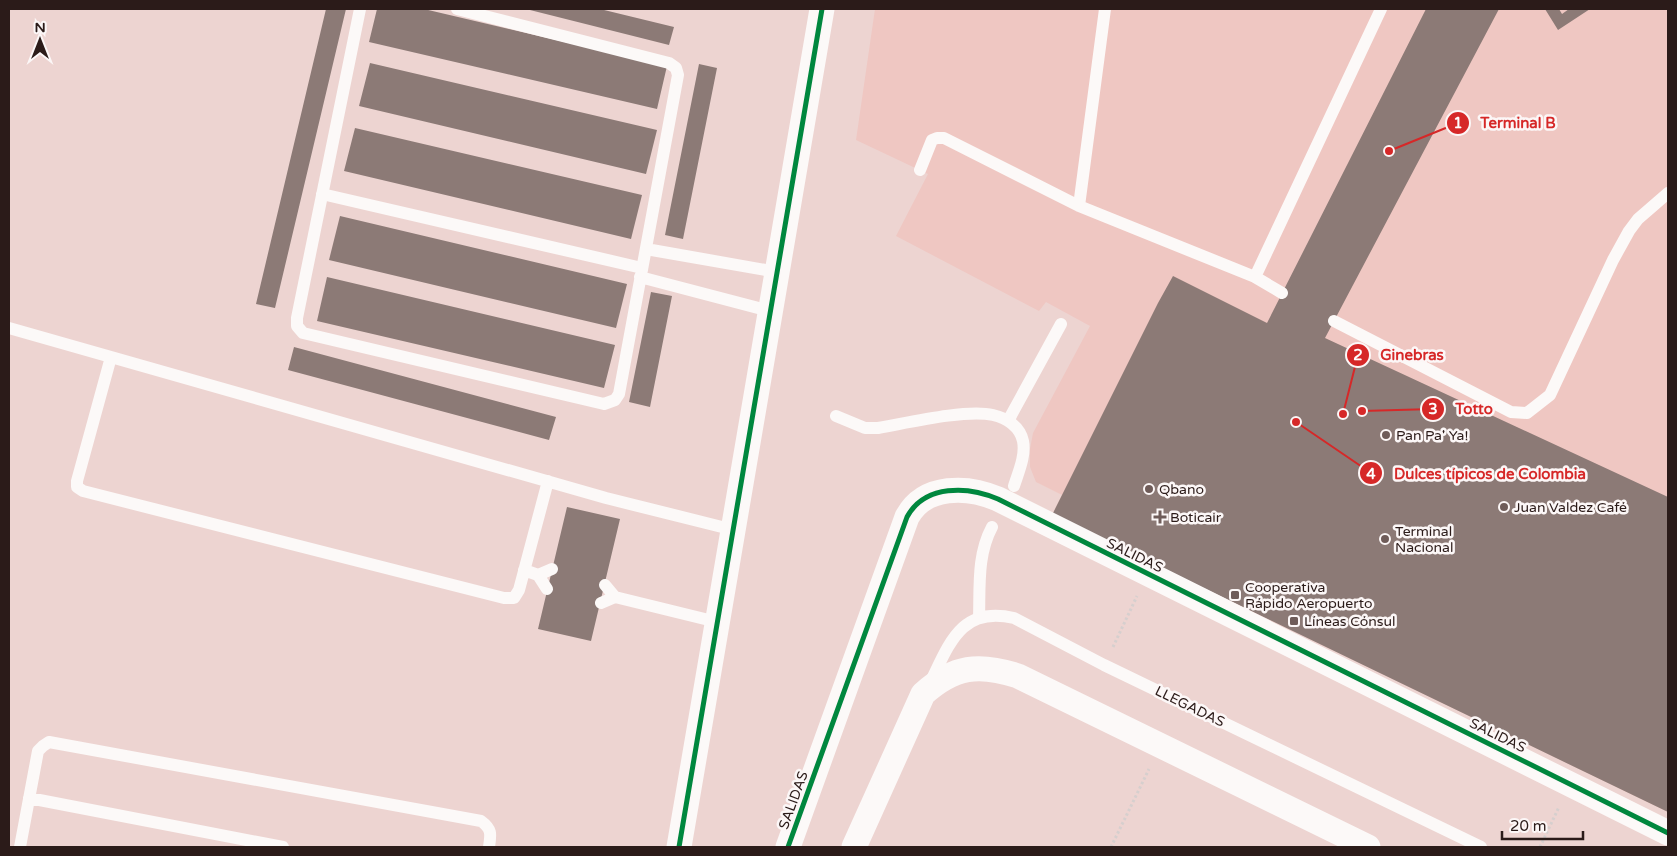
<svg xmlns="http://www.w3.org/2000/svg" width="1677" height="856" font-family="'Varela Round',sans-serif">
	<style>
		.built { fill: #efc7c2 }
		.building { fill: #8c7a76 }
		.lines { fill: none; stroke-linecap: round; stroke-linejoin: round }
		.path { stroke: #d6cfce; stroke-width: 3; stroke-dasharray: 2.5 2.5; stroke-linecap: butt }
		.service { stroke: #fcf9f8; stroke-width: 12 }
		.minor { stroke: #fcf9f8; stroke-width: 25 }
		.cycleway-casing { stroke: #fcf7f7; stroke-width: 8 }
		.cycleway { stroke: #00873e; stroke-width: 5 }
		.poi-dot { fill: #6f5c59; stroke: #fcf7f7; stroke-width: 2 }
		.labels { text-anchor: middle; stroke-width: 5; stroke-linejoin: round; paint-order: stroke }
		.poi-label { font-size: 14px; fill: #2b1b19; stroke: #fcf7f7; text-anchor: start }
		.street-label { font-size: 14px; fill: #2b1b19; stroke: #fcf7f7 }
		.leader { fill: none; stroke: #d62828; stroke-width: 2 }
		.callout-dot { fill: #d62828; stroke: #fcf7f7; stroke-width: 2 }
		.mark-label { font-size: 15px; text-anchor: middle; font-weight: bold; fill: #fff }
		.callout-label { font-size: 15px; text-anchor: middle; font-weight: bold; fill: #d62828; stroke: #fcf7f7; stroke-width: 5; stroke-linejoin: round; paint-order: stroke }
	</style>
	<rect width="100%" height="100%" fill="#edd4d1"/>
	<path class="built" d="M875 9H1668V812L1052 515 1062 495 1036 482 1030 467V449L1033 433 1090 326 1046 302 1039 311 896 236 928 174 856 140Z"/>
	<path class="building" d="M326 9H346L275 308 256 304Z
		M377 9H424L667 66 657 109 369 42Z
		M526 9H600L674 27 669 45Z
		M1426 9H1499L1325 338 1668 497V812L1052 515 1158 303 1173 276 1267 323Z
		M1545 9H1559L1562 14 1569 9H1590L1558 30Z
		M370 63 657 130 646 174 359 106Z
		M699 64 717 68 683 239 665 235Z
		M355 128 642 195 631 239 344 171Z
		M340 216 627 284 616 328 329 260Z
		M327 277 615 345 604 388 317 321Z
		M651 292 672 296 650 407 629 402Z
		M294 347 556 417 549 440 288 370Z
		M567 507 620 519 591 641 538 629Z"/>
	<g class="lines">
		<path class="path" d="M1113 647 1137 596
			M1111 847 1149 769
			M1540 847 1559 807"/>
		<path class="service" d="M360 9 297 318V326L303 333 604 404 615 400 619 394 678 75 676 68 669 63 457 9
			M920 170 932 140 937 138H944L1079 206 1255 277 1282 293
			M322 194 642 268
			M1079 206 1105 9
			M646 249 777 272
			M640 277 770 311
			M1255 277 1381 9
			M1334 321 1511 412 1527 413 1550 395 1613 260 1629 231 1638 219 1668 193
			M9 328 606 498 734 530
			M111 357 77 481V487L83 491 504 598H514L519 590 548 481
			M836 416 865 428H878C907 423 965 409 993 415 1007 418 1020 427 1023 441 1026 456 1018 473 1014 486
			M1008 421 1061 324
			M524 570 538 575 547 589
			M538 575 552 569
			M605 585 615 597
			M601 603 615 597 717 622
			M979 618C980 586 977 555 992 527
			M931 681C950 642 962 606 1014 618L1104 665 1481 847
			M29 798 283 847
			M20 847 38 751 43 746 49 742 481 821C492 829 491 834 489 847"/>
		<path class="minor" d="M679 847 822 9
			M788 847 907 517C925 484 968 486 998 499L1668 833
			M854 847 923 694C954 666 979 663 1018 676L1368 847"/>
		<defs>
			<path id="cycleway" d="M679 847 822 9
				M788 847 907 517C925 484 968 486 998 499L1668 833"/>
		</defs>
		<use href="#cycleway" class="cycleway-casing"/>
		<use href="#cycleway" class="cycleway"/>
	</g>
	<g class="poi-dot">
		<circle cx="1386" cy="435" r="5"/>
		<circle cx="1149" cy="489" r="5"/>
		<circle cx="1504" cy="507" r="5"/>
		<path d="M1157.5 509.5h5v5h5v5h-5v5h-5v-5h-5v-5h5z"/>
		<circle cx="1385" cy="539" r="5"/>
		<rect x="1230" y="590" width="10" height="10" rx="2.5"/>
		<rect x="1289" y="616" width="10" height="10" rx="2.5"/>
	</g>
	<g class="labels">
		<g class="poi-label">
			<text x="1396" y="440">Pan Pa' Ya!</text>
			<text x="1159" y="494">Qbano</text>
			<text x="1514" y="512">Juan Valdez Café</text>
			<text x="1170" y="522">Boticair</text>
			<text x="1395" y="536">Terminal<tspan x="1395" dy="16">Nacional</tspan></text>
			<text x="1245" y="592">Cooperativa<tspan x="1245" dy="16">Rápido Aeropuerto</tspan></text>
			<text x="1304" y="626">Líneas Cónsul</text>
		</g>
		<g class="street-label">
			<text transform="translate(1135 555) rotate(26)" y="5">SALIDAS</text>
			<text transform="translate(1190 706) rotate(26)" y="5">LLEGADAS</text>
			<text transform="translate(1498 735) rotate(26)" y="5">SALIDAS</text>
			<text transform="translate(793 800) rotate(-70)" y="5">SALIDAS</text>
		</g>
	</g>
	<path class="leader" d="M1389 151L1458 123M1343 414L1358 355M1362 411L1433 409M1296 422L1371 473"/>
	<g class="callout-dot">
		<circle cx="1389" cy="151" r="5"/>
		<circle cx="1343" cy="414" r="5"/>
		<circle cx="1362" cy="411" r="5"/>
		<circle cx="1296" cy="422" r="5"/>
		<circle cx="1458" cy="123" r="12"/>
		<circle cx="1358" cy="355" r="12"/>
		<circle cx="1433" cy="409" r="12"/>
		<circle cx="1371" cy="473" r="12"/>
	</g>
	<g class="mark-label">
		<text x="1458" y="128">1</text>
		<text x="1358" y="360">2</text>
		<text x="1433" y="414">3</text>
		<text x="1371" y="479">4</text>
	</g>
	<g class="callout-label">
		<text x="1518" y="128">Terminal B</text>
		<text x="1412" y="360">Ginebras</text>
		<text x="1474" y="414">Totto</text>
		<text x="1490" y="479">Dulces típicos de Colombia</text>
	</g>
	<rect width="1677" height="856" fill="none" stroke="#2b1b19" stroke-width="20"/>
	<g transform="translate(40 40)" stroke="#fcf7f7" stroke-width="4" paint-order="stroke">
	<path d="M0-4L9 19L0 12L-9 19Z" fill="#2b1b19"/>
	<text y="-8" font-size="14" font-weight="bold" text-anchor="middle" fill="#2b1b19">N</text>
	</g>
	<path d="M1502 831v8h81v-8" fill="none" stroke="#2b1b19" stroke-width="2.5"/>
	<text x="1510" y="831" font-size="15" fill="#2b1b19" stroke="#fcf7f7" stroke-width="4" paint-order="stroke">20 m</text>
</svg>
